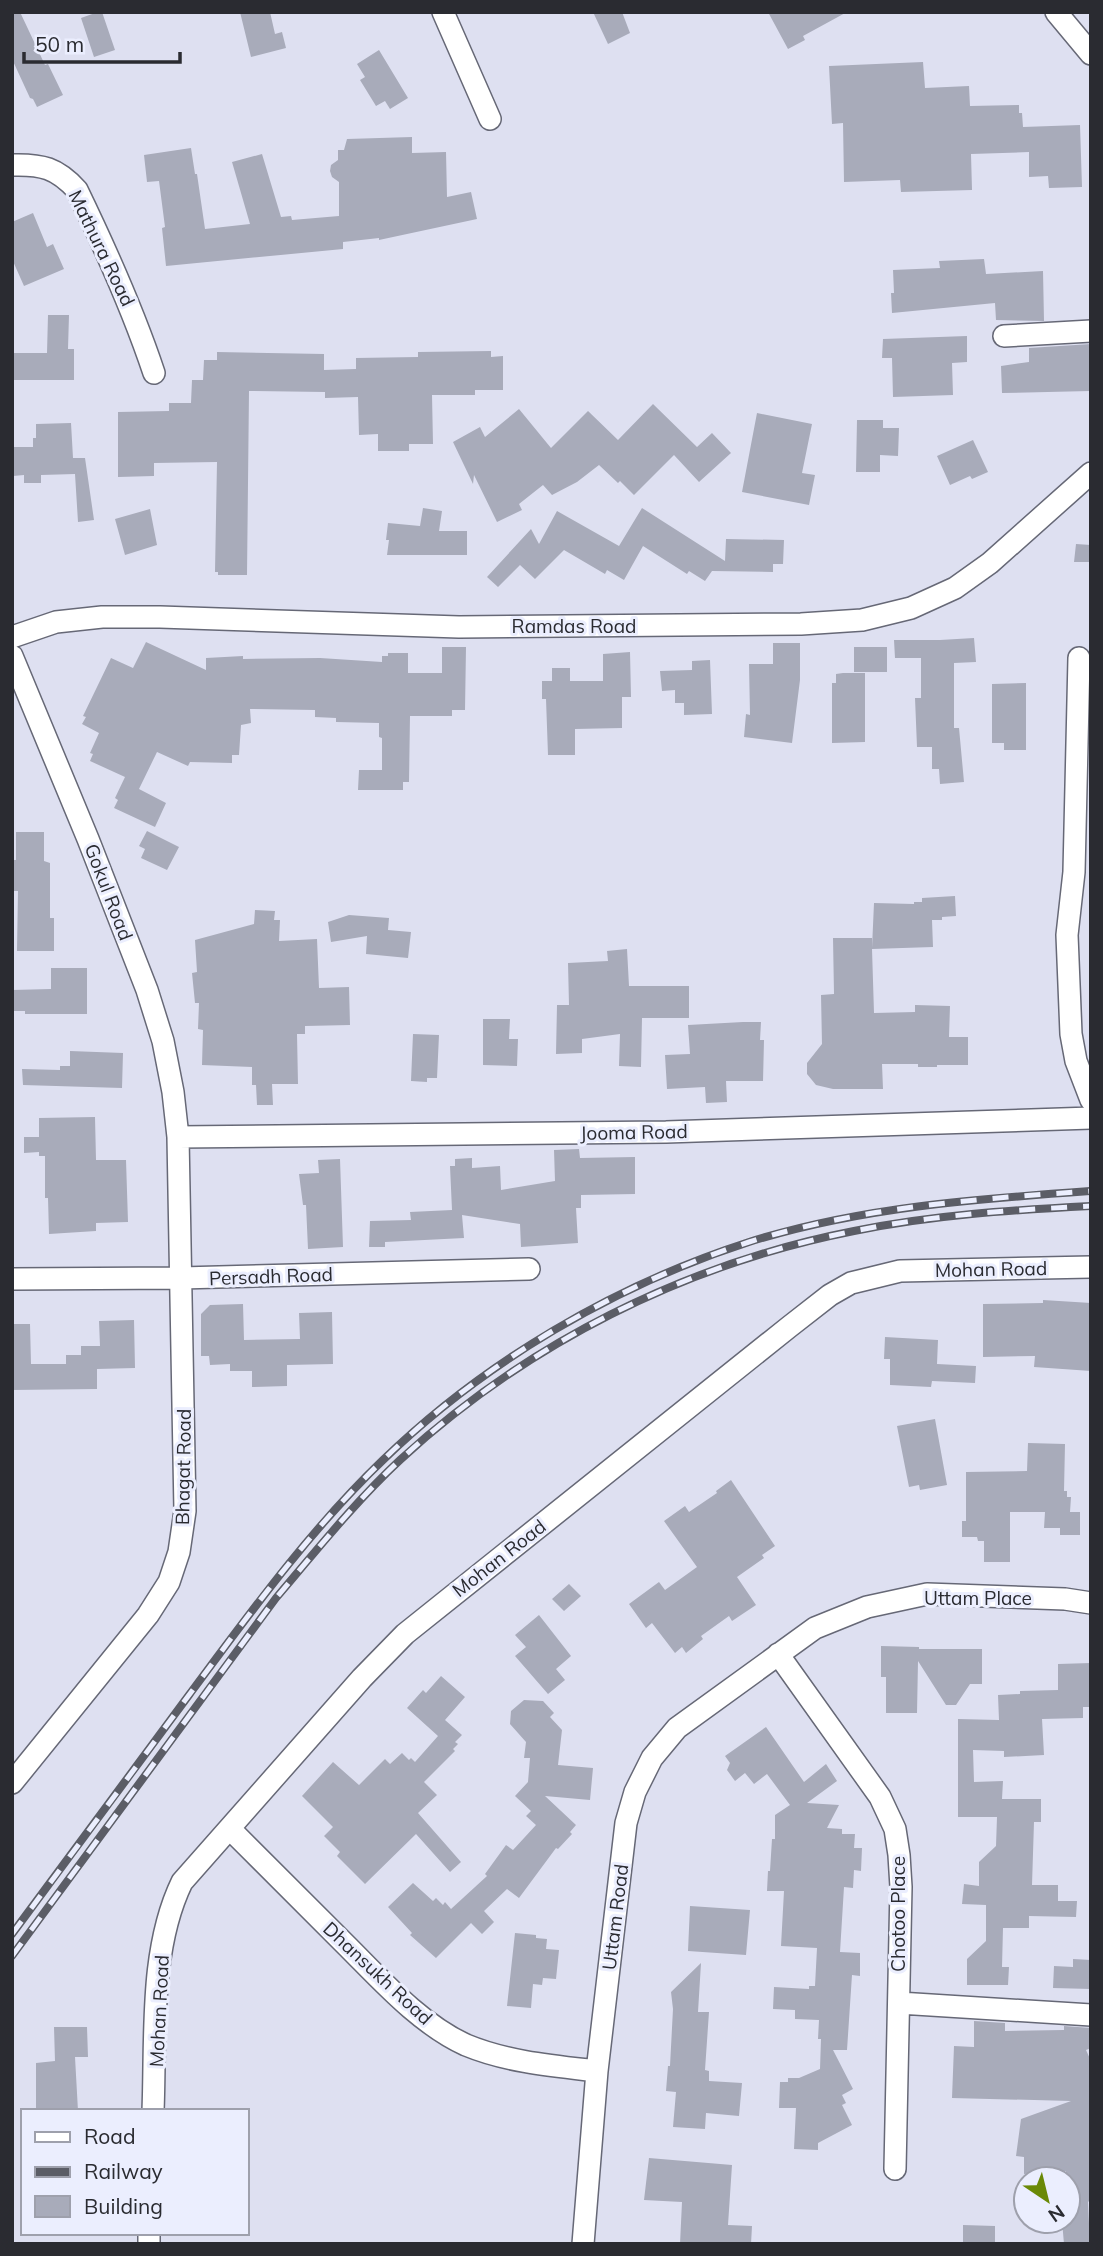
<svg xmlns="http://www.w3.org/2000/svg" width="1103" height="2256" font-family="Mulish,sans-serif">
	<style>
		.building { fill: #a8abba }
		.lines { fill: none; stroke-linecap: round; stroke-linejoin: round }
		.street-casing { stroke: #666876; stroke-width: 24 }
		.street { stroke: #fff; stroke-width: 21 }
		.rail-casing { stroke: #5b5d66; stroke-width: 8 }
		.rail { stroke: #ebeefe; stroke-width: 5; stroke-dasharray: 16; stroke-linecap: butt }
		.labels { text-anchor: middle; stroke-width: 6; stroke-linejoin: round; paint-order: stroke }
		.street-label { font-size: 19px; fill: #2a2b31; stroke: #ebeefe }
	</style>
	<rect width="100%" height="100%" fill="#dee0f1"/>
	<path class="building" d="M12 12H20L45 65 48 64 63 95 37 107 33 99 30 98 12 59Z
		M98 12H102L115 50 94 57 81 18Z
		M240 12H270L275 34 282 32 286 48 251 57Z
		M593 12H622L630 33 608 44Z
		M768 12H847L803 36 805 40 788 49Z
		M379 50 408 98 390 109 385 101 376 106 360 80 365 77 357 64Z
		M923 62 925 88 969 86 970 106 1019 105V113H1022L1023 127 1080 125 1082 187 1049 188 1048 176 1029 177V152L971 154 972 190 901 192 900 180 844 182 843 123 832 124 829 66Z
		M412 137V153L446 152 447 197 471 192 477 219 379 240V238L343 242V249L166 266 162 228 165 227 159 181 147 182 144 155 191 148 195 174H197L205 229 250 224 232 162 262 154 281 217 291 216 292 220 339 216V182L332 177 330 171 331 165 338 160V150H344L347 139Z
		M33 213 47 247 53 244 64 269 24 286 12 259V222Z
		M984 259 986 274 1043 271 1044 321 996 320 995 303 892 313 891 293H894L893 270 940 268 939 261Z
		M48 315H69L68 349H74V380H14V353H47Z
		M967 336V362L952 363 953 395 893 397 892 358H882L883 339Z
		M1091 344V362H1089L1090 391 1002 393 1001 366 1029 362V348Z
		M491 351V357L503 356V390H475V395H432L433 444H409V451H378V434L359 435 358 397 325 398V392L249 391 247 575H218V572H215L217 462 154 463V476L118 477V412L169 411V403H191L192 380H203L204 360H217V352L324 354V370L356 369V358L418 357V352Z
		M653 404 697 447 712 433 731 453 699 482 674 455 634 495 620 481 618 483 599 465 577 482 552 495 543 485 519 504 522 510 497 522 474 475 473 484 453 442 480 427 485 437 519 409 551 448 588 411 618 440Z
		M757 413 812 424 802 473 815 475 809 505 742 492Z
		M857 420H883V428H899L898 456 880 455V472H856Z
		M71 423 73 458H85L94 520 78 522 75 474 41 475V483H24V475L13 476 12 447H33V438H36V424Z
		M973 440 988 472 972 479 970 476 950 485 937 456Z
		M423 508 442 511 439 531H467V555H387L389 540H386L388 523 420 526Z
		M642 508 725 561 726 539 784 540 783 564H773V572L712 571 705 581 689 571 687 574 643 546 624 580 607 570 605 574 564 550 535 579 520 565 498 587 487 577 531 529 539 544 557 511 619 546Z
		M150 509 157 545 125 555 115 519Z
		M1076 544 1091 545V562H1074Z
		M974 638 976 662 954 663V728H959L964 782 940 784 939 769H932V747H917L915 698H921V658H895L894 640H940Z
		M146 642 206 670V658L243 656V659L320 658 382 662V656H388V653H408V673H442V647H466L465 710H452V716H410L409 782H403V790H358L359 770H382V738L379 737V723L336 722V718L315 717V710L250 709 251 723 241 725 239 755H232V763L190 762 188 766 157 752 139 789 166 803 155 827 114 808 118 800 115 798 125 777 90 761 93 754 90 753 99 733 82 724 86 717 83 716 111 658 133 668Z
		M773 643H800V680L792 743 744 737 746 714 750 715 749 664H773Z
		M854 647H887V672H854Z
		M630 652 631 697H622V728L575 729V755H548L546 699H542V681H552V668H570V681H603V654Z
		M710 660 712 714 684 715V703H675V690L662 691 660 671 692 670V661Z
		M843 673H865V742L832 743V683H836V674Z
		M1026 683V750H1004V743H992V684Z
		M147 831 179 847 167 870 141 858 145 849 139 846Z
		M16 832H44V861L50 863V918H54V951H17L18 891H12V860H16Z
		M955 896 956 916 942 917V920H932L933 947 872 949 874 1013 915 1012V1005L950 1006 949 1037H968V1065H937V1067H918V1064H882L883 1089H833L816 1085 807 1074V1063L822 1044 821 995 834 994 833 938H872V948L874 903 914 904V902H922V898Z
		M255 910 275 911 274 920H280L279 941 317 939 319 988 349 987 350 1025 305 1026V1034H297L298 1084H272L273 1105H257L256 1085H252V1067L202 1065 203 1030 198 1029 199 1003H195L192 973 197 972 195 940 254 924Z
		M349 915 389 918 388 930 411 932 408 958 366 954 367 936 331 942 328 922Z
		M627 949 629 986H689V1018H642L641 1067 619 1066 620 1034 582 1039V1053L556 1054 557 1005H569L568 963 608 961 607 951Z
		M51 968H87V1014H25V1011H12V990L51 989Z
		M483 1019H510L509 1039H518L517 1066 483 1065Z
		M743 1022H761L760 1040H764L763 1081H726L727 1102 706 1103 705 1087 667 1089 665 1055 690 1054 688 1025Z
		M413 1034 439 1035 437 1078H427V1082L411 1081Z
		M70 1051 123 1053 122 1088 23 1085 22 1069 60 1070V1066H70Z
		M95 1117 96 1160H126L128 1222 96 1223V1231L49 1234 48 1198H45V1156H39V1152L24 1153V1137H39V1118Z
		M579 1149 580 1158 635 1157V1194L581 1195V1208H576L578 1243 521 1247 520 1224 462 1215 464 1238 385 1242V1247H369L370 1221 411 1220 410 1212 452 1210 450 1166H455V1159L472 1158V1168L500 1166 501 1190 555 1181 554 1150Z
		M340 1159 343 1247 308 1249 306 1205H303L299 1174 319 1173 318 1160Z
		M1043 1300 1091 1303V1371L1034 1367 1035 1356 983 1357V1304L1043 1303Z
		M243 1304 244 1340 300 1339 299 1313 332 1312 333 1364 287 1365V1386L252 1387V1371H230V1364L210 1365 209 1356H201V1314L210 1305Z
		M134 1320 135 1368 97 1369V1389L12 1390V1324H30L31 1364H66V1355H81V1346H100L99 1321Z
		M885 1337 938 1340 937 1364 976 1366 975 1383 932 1381 931 1387 890 1385V1359H884Z
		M935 1419 947 1485 920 1490 919 1485 909 1487 897 1426Z
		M1028 1443 1065 1444 1064 1491H1067V1497H1071L1070 1512H1080V1535H1060V1528H1044L1045 1512H1010V1562H984V1541H978L977 1537H962V1521H966V1472L1027 1471Z
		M731 1480 775 1546 762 1555 764 1558 737 1577 756 1605 732 1621 729 1616 701 1636 703 1639 686 1653 682 1647 675 1653 652 1623 646 1628 629 1604 659 1582 665 1590 697 1567 664 1521 685 1506 689 1512 717 1493 716 1491Z
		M569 1584 581 1596 564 1611 552 1599Z
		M539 1615 571 1656 556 1669 565 1680 548 1694 515 1656 526 1647 515 1635Z
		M881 1646 919 1647V1649H982V1684H970L956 1705H946L918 1661 917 1713H886V1677H881Z
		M1091 1663V1707H1083V1718L1042 1719 1044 1755 1004 1757V1751L973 1750 974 1782 1003 1781 1002 1799H1041V1822H1034L1032 1885H1058V1901H1077L1076 1917 1029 1916V1928H1003L1002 1967H1009L1008 1985H967V1959L986 1941V1905L962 1904 964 1884 979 1886V1862L996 1846 997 1817H958V1719L999 1720 998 1695 1020 1694V1691L1058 1690V1664Z
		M441 1676 465 1697 445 1720 462 1735 455 1742 458 1744 453 1749 455 1751 424 1782 437 1795 418 1813 461 1862 450 1872 416 1834 365 1884 337 1856 340 1852 324 1836 333 1827 302 1796 333 1762 359 1785 385 1759 390 1764 402 1753 409 1760 411 1758 415 1762 438 1736 407 1708 423 1690 426 1693Z
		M524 1700 543 1701 554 1713 550 1717 562 1730 558 1765 593 1768 590 1800 545 1796 576 1825 570 1832 572 1834 558 1849 556 1848 519 1898 507 1889 484 1911 494 1922 482 1934 471 1923 436 1958 410 1935 412 1933 388 1907 413 1883 433 1901 436 1898 443 1905 445 1902 451 1909 487 1876 485 1874 506 1845 513 1850 536 1825 526 1816 531 1811 515 1796 528 1782 530 1758H524L526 1742 510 1724 511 1711Z
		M766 1727 804 1782 826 1764 837 1781 807 1803 839 1805 827 1828 842 1829V1834H855L854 1848H862L861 1871 854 1870 853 1888 844 1887 840 1952 860 1953V1976L852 1975 847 2050H833L853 2089 842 2095 846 2103 842 2105 852 2125 818 2143V2150L794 2149 796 2108H779L780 2082H788V2078H799L820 2069 821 2039H818L819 2020 795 2019V2010L773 2009 774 1987 809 1989V1986H815L817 1948 781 1946 784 1891H767L768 1871H770L772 1839H775V1815L790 1805 767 1774 754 1784 745 1773 735 1781 727 1770 730 1763 725 1756Z
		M690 1906 750 1910 746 1955 688 1951Z
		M515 1933 536 1935V1938L547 1939 546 1949 559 1950 556 1979 543 1978 542 1985 533 1984 531 2008 507 2006Z
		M1073 1959 1091 1960V1989L1053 1988 1054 1966 1073 1967Z
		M701 1963 698 2012H709L705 2070 709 2071V2081L742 2083 739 2116 706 2113 705 2129 673 2127 676 2092 666 2091 668 2066H670L673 2009 671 1992Z
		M974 2021 1005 2023V2031L1064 2030V2026L1091 2028V2048L1086 2050 1091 2061V2199L1088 2202 1090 2244H1064L1062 2221H1068V2179H1066V2171L1024 2174V2157L1016 2156 1021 2119 1071 2101 952 2098 954 2046 974 2047Z
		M54 2027H87L88 2057H75L78 2111H36V2063L55 2061Z
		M649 2158 732 2165 728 2225 752 2226 751 2244H680L682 2202 644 2200Z
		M963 2225 995 2226V2244H963Z"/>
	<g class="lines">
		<defs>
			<path id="street" d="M443 12 490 119
				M1056 12 1091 54
				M12 165C42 164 57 168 77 190 106 250 133 310 154 373
				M1004 336 1091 331
				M12 637 56 622 102 617H160L459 627 801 624 862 620 911 608 955 588 990 563 1091 473
				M12 656 88 839 147 990 163 1041 173 1092 178 1137 185 1511 179 1552 169 1582 148 1615 12 1783
				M1079 658 1074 872 1067 935 1071 1034 1076 1061 1091 1100
				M178 1137 666 1132 1091 1118
				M12 1279 181 1278 529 1269
				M778 1654 880 1797 895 1829 899 1855 901 1887 895 2169
				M230 1829C269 1868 308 1907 347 1946 382 1981 420 2024 466 2045 507 2062 553 2066 597 2071
				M899 2003 1091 2015
				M153 2111C156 2037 149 1950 182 1882L362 1678 405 1634 789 1327 830 1295 851 1283 900 1271 1091 1267
				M149 2244V2233
				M583 2244 597 2071 626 1823 635 1792 652 1758 677 1728 815 1628 867 1607 927 1594 1065 1599 1091 1603"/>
		</defs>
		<use href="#street" class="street-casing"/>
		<use href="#street" class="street"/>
		<defs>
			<path id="rail" d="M12 1934C71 1855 130 1775 189 1695 250 1613 309 1531 383 1460 484 1362 615 1285 749 1242 860 1207 976 1199 1091 1191
				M12 1956 276 1598C316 1551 355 1502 400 1460 526 1344 685 1264 854 1231 932 1215 1011 1210 1091 1206"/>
		</defs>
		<use href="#rail" class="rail-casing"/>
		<use href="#rail" class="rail"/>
	</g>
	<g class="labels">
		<g class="street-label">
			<text transform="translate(102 248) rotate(64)" y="7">Mathura Road</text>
			<text x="574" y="633">Ramdas Road</text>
			<text transform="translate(109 892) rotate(69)" y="7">Gokul Road</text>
			<text transform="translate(634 1132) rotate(-1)" y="7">Jooma Road</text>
			<text transform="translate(991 1269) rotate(-1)" y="7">Mohan Road</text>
			<text transform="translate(271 1276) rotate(-2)" y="7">Persadh Road</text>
			<text transform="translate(183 1467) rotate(-89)" y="7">Bhagat Road</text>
			<text transform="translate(499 1558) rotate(-38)" y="7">Mohan Road</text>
			<text x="978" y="1605">Uttam Place</text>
			<text transform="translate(898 1914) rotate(-90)" y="7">Chotoo Place</text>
			<text transform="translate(615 1917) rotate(-83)" y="7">Uttam Road</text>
			<text transform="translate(378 1973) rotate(43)" y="7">Dhansukh Road</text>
			<text transform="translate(159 2011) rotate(-87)" y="7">Mohan Road</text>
		</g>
	</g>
	<rect width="1103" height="2256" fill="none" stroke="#2a2b31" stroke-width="28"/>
	<rect x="21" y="2109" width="228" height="126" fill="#ebeefe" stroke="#9ea0ac" stroke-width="2"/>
	<rect x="35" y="2132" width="35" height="10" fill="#ffffff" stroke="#9ea0ac" stroke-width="2"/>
	<text x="84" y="2144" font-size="21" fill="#2a2b31">Road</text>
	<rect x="35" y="2167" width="35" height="10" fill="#5b5d66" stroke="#9ea0ac" stroke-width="2"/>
	<text x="84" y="2179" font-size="21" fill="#2a2b31">Railway</text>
	<rect x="35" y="2196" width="35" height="21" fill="#a8abba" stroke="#9ea0ac" stroke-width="2"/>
	<text x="84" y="2214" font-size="21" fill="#2a2b31">Building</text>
	<g transform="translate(1047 2200) rotate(145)"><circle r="33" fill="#ebeefe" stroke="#9ea0ac" stroke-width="2"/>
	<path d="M0-5L12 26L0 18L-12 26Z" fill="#6a8907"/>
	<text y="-10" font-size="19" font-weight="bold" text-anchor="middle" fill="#2a2b31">N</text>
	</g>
	<path d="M24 52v10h156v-10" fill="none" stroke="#2a2b31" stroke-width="3.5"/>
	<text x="35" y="52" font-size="21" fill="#2a2b31" stroke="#ebeefe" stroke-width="5" paint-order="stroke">50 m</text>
</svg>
